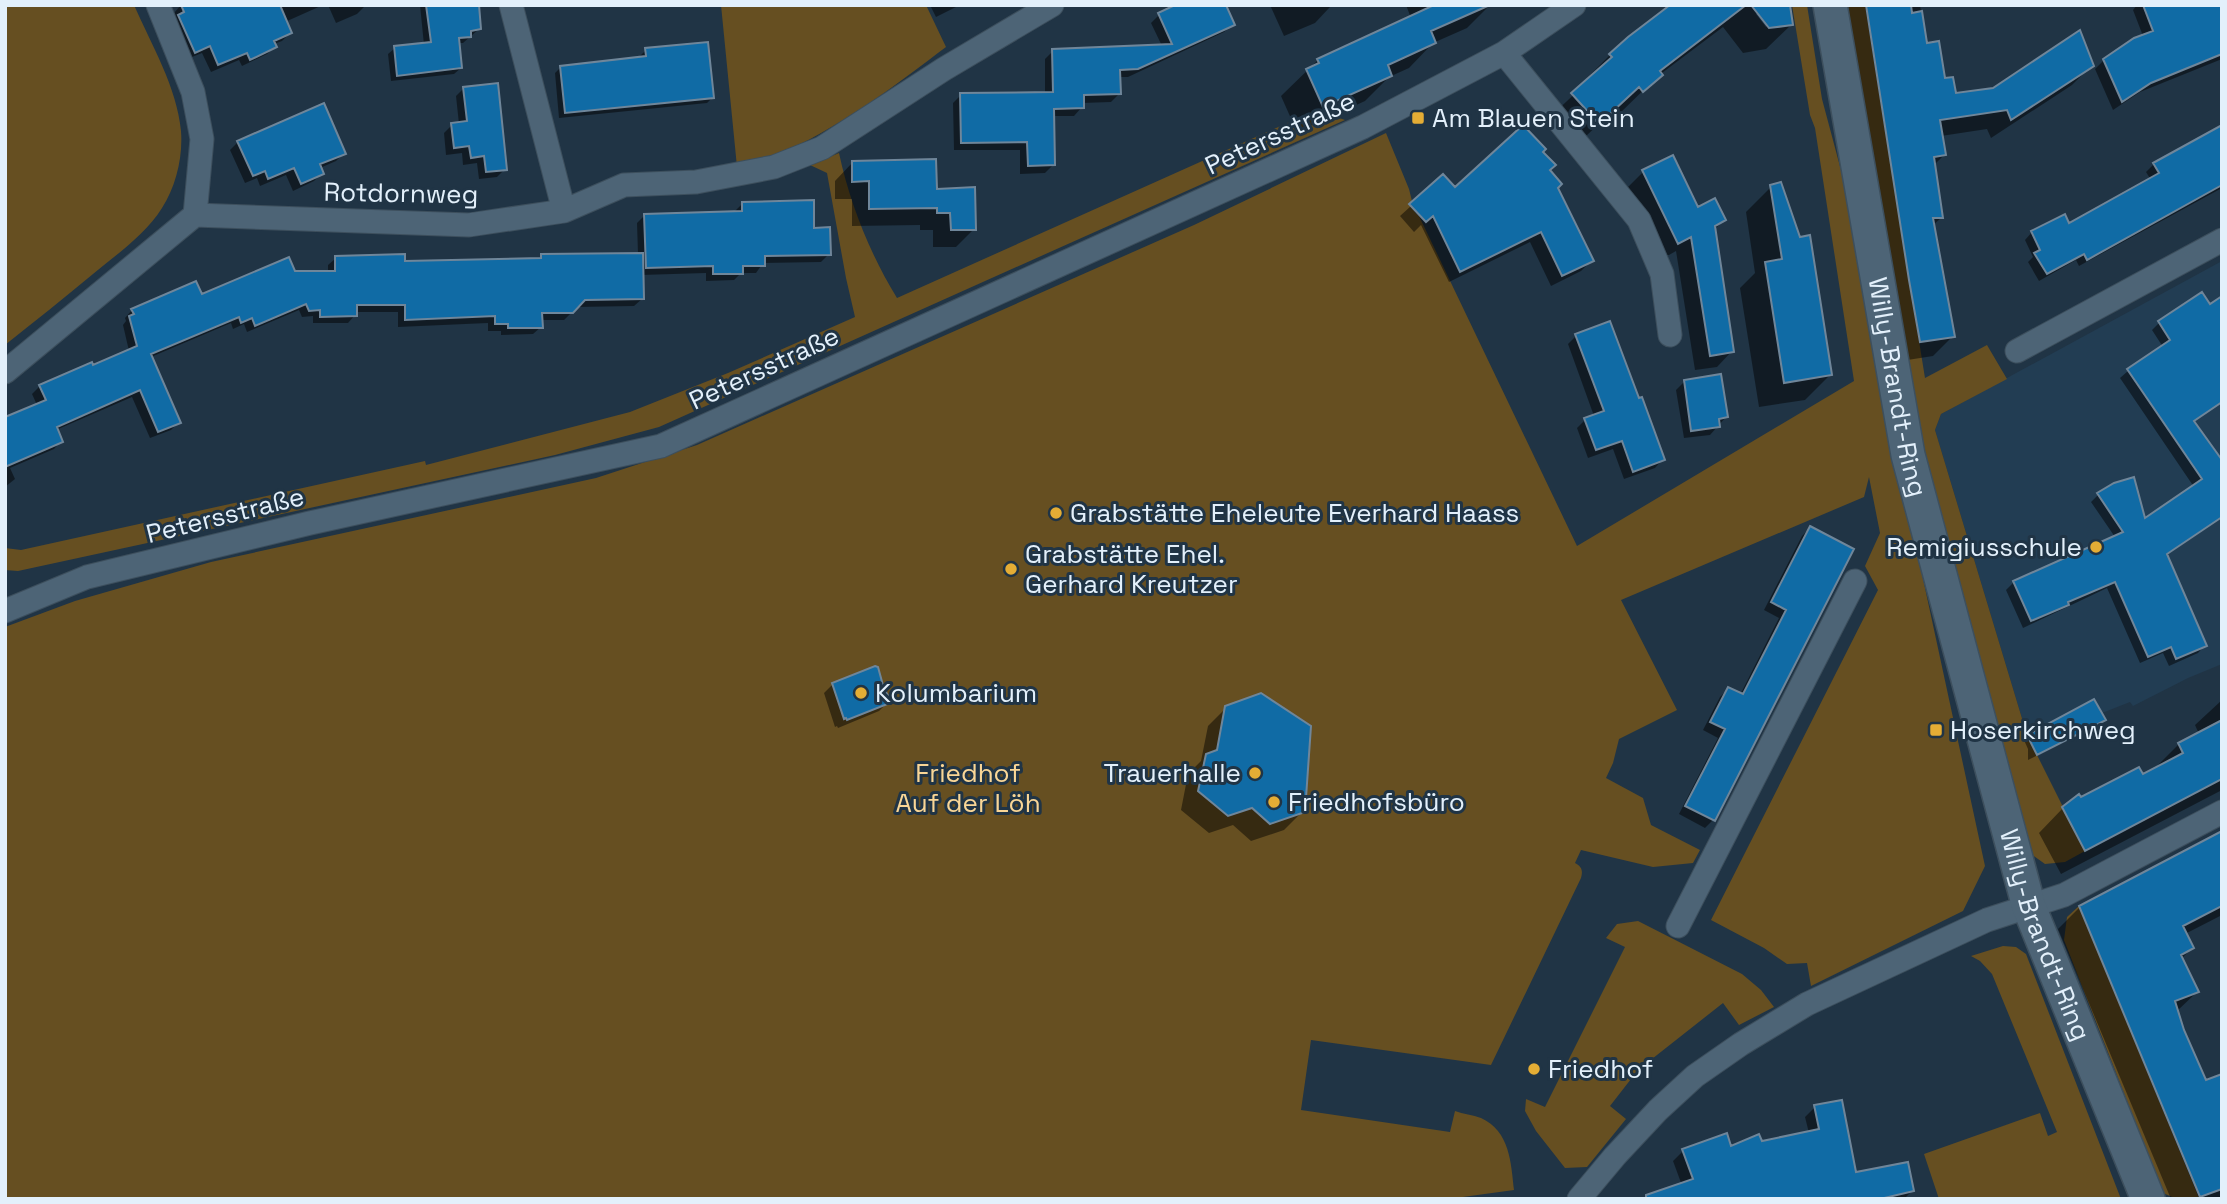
<svg xmlns="http://www.w3.org/2000/svg" width="2227" height="1204" font-family="'Space Grotesk',sans-serif">
	<style>
		.built { fill: #223d53 }
		.green { fill: #664f21 }
		.shadow { fill: #0007; fill-rule: evenodd }
		.building { fill: #106ba5; stroke: #6f869a; stroke-width: 2 }
		.lines { fill: none; stroke-linecap: round; stroke-linejoin: round }
		.street-casing { stroke: #3d4f5d; stroke-width: 25 }
		.secondary-casing { stroke: #3d4f5d; stroke-width: 36 }
		.street { stroke: #4d6476; stroke-width: 23 }
		.secondary { stroke: #4d6476; stroke-width: 33 }
		.poi-dot { fill: #e4ad35; stroke: #203445; stroke-width: 2.5 }
		.labels { text-anchor: middle; stroke-width: 6; stroke-linejoin: round; paint-order: stroke }
		.poi-label { font-size: 26px; fill: #e3f0fb; stroke: #203445; text-anchor: start }
		.street-label { font-size: 26px; fill: #e3f0fb; stroke: #203445 }
		.park-label { font-size: 26px; fill: #f9d696; stroke: #203445 }
	</style>
	<rect width="100%" height="100%" fill="#203445"/>
	<path class="built" d="M2222 261V664L2188 678 2133 706 2130 702 2102 713 2094 699 2027 735 1935 430 1941 414Z"/>
	<path class="green" d="M5 5H134C151 44 177 87 181 131 183 157 176 186 162 208 145 235 117 254 93 274 64 298 34 322 5 345Z
		M721 5H926L946 47C896 85 846 123 788 150 772 157 754 162 737 167Z
		M1792 5H1807L1822 99 1850 204 1881 384 1985 866 1963 911 1811 986 1807 963 1787 964 1764 948 1711 920 1878 590 1865 566 1880 533 1869 477 1864 497 1621 600 1677 710 1619 739 1613 763 1606 778 1643 798 1651 825 1700 850 1693 863 1653 867 1581 850 1575 863C1582 867 1583 870 1581 878L1491 1065 1311 1040 1301 1110 1450 1132 1455 1111C1463 1114 1473 1115 1481 1118 1510 1131 1511 1163 1514 1190L1448 1199H5V627L75 601 211 562 596 478 697 445 1194 225 1386 133 1409 189 1412 201 1409 205 1419 216 1577 546 1854 381 1815 128 1810 115Z
		M1844 5H1865L1925 378 1987 345 2007 379 1941 414 1935 430 2027 735 2085 851 2065 862 2045 864 2031 854 1921 455Z
		M1316 110 1345 120 659 427 555 455 18 571 5 570V548L21 550 425 461 426 465 630 412 728 373 855 317 846 278 827 173 810 165 839 153C850 204 870 254 897 298Z
		M2079 906 2199 1198 2177 1199 2163 1193 2064 940 2067 917Z
		M1638 921 1742 974 1761 990 1774 1007 1739 1025 1723 1003 1638 1070 1610 1106 1626 1119 1587 1167 1565 1168 1536 1131 1525 1111 1526 1099 1545 1107 1625 947 1606 938 1617 924Z
		M2003 946 2016 947 2026 954 2121 1199H1939L1924 1154 2040 1113 2048 1136 2057 1132 1992 974 1980 961 1971 956Z"/>
	<path class="shadow" d="M181 5H323L285 22 290 33 282 41 274 44 275 47 267 54 242 66 239 60 211 72 202 53 187 59 172 24 176 19 174 13Z
		M328 5H365V6L357 14 336 23Z
		M420 5H477L479 29 463 43H458L461 68 454 74 391 81 388 54 395 48 424 45Z
		M930 5H960L936 17Z
		M1270 5H1329L1330 7 1315 23 1284 36Z
		M1406 5H1490L1467 28 1433 43 1409 68 1389 77 1365 101 1297 132 1281 96 1318 60 1411 18Z
		M1672 5H1788L1792 24 1766 49 1743 53 1723 27 1658 76 1617 116 1613 111 1573 148 1547 120 1587 82 1585 80 1610 55 1629 38ZM1756 14H1760L1768 25 1766 27Z
		M1844 5H1920L1926 45 1954 95 1993 89 2092 65 2072 85 1991 138 1987 129 1941 136 1944 155 1933 166 1941 218 1932 226 1953 336 1933 356 1901 361Z
		M2137 5H2222V59L2140 92 2113 110 2095 69 2104 60 2143 36 2133 10Z
		M1159 15 1233 24 1224 32 1128 77H1119V94L1111 102 1082 103V107L1074 116H1052L1053 165 1045 173 1020 174V150H954L953 103 961 95 1045 94V59L1053 51 1162 46 1151 23Z
		M646 50 713 97 707 103 559 118 555 73 561 67 640 59V56Z
		M464 88 505 169 497 177 479 179 477 163 463 165 462 153 446 155 444 133 452 125 459 124 456 96Z
		M238 142 344 153 336 161 320 168 322 173 314 181 293 191 286 175 260 186 257 178 245 183 230 150Z
		M2222 147V188L2079 266 2076 260 2039 281 2028 262 2033 257 2025 240 2032 232 2069 226 2151 180 2146 172 2154 164Z
		M1541 152 1556 188 1592 260 1581 271 1551 286 1530 242 1449 282 1421 225 1414 232 1400 216 1411 206Z
		M1672 158 1697 209 1724 220 1714 230 1732 351 1717 367 1695 370 1676 251 1669 255H1661L1628 187 1643 172Z
		M853 162 935 191 974 229 956 247H933V230H920V225L852 226V199H835V181Z
		M1771 187 1830 375 1805 400 1759 407 1740 288 1755 273 1746 212Z
		M742 204 813 230 829 254 821 262 763 263 756 273H741L734 280 706 281V273L641 275 642 299 634 306 577 307 564 320H541V327L533 334 501 335V331H488V323L398 327V312H355V315L348 323H313V316L302 317 299 310 247 332 244 324 233 329 231 323 151 357 179 422 171 430 150 438 132 397 56 430 61 441 54 449 10 468 15 479 5 487V419L37 405 32 394 40 386 129 351 123 325 126 321 125 318 132 310 201 297 294 273H328V265L336 258 403 262 538 260 542 256 638 254 637 223 645 215 735 211Z
		M2222 298V402L2193 422 2222 463V518L2165 556 2205 645 2198 653 2169 666 2163 653 2140 663 2107 588 2023 628 2006 590 2014 582 2115 537 2091 502 2098 495 2144 520 2194 487 2120 378 2128 371 2163 347 2152 330 2159 323 2209 306Z
		M1576 336 1663 459 1655 468 1624 479 1613 449 1588 458 1577 428 1585 420 1594 416 1568 344Z
		M1684 382 1726 417 1710 435 1684 438 1676 390Z
		M1810 528 1852 549 1713 820 1705 828 1679 814 1718 738 1703 730 1720 697 1728 689 1740 695 1779 618 1764 610 1802 536Z
		M833 684 888 702 879 711 838 728 837 726 835 727 824 693Z
		M2222 700V790L2061 874 2039 833 2063 808 2080 800 2142 776 2155 768 2179 744 2199 734 2195 725Z
		M1226 708 1303 811 1284 830 1251 841 1233 825 1209 833 1181 810 1188 774 1201 761 1208 726Z
		M2104 720 2100 724 2028 760V749L2024 740 2028 736Z
		M2222 834V915L2185 934 2192 948 2181 959 2197 992 2176 1012 2205 1083 2222 1089V1199H2171L2058 929 2080 907Z
		M1815 1107 1855 1174 1912 1191 1904 1199H1687L1673 1161 1683 1151 1730 1148 1809 1133 1805 1117Z"/>
	<path class="building" d="M181 5H280L292 33 274 41 277 47 250 60 247 53 218 65 210 46 195 53 178 15 184 12Z
		M426 5H479L481 29 471 31V37L459 38 462 68 397 76 394 46 431 42Z
		M1175 5H1226L1235 25 1138 69 1120 70 1121 94 1084 95V108L1054 109 1055 165 1028 166 1027 142 961 143 960 93 1053 92 1052 49 1172 44 1158 13Z
		M1434 5H1490L1431 31 1436 43 1388 65 1392 76 1323 107 1306 69 1319 63 1317 59Z
		M1670 5H1746L1660 71 1663 75 1643 92 1639 87 1599 124 1571 93 1612 57 1609 54 1628 37Z
		M1751 5H1790L1793 25 1769 28Z
		M1866 5H1911L1912 13 1922 11 1927 43 1939 41 1945 78 1953 77 1956 93 1993 88 2080 30 2094 66 2011 120 2007 110 1940 120 1946 155 1934 157 1943 218H1933L1955 337 1920 342 1909 280Z
		M2143 5H2222V54L2151 83 2122 102 2103 59 2134 38 2153 31Z
		M708 42 714 98 565 113 560 66 646 56 645 48Z
		M498 83 507 170 486 172 484 156 471 158 469 146 454 148 451 123 467 121 463 87Z
		M324 103 346 154 320 164 324 174 301 184 294 168 268 179 265 171 253 176 237 141Z
		M1523 125 1546 149 1543 152 1556 165 1550 170 1562 184 1558 188 1594 261 1562 276 1541 232 1460 272 1433 216 1426 222 1409 204 1443 174 1455 187Z
		M2222 125V185L2087 260 2084 254 2047 274 2034 253 2040 250 2031 231 2065 214 2069 223 2159 173 2153 163Z
		M1673 155 1698 207 1715 198 1726 220 1715 226 1734 352 1710 356 1691 237 1678 244 1642 170Z
		M936 159 937 189 975 187 976 230H951L950 213H937V208L869 209V181L852 182V161Z
		M1781 182 1800 237 1810 235 1832 375 1784 383 1765 262 1782 259 1770 185Z
		M814 200V228L830 227 831 255 765 256V266H743V274H713V266L646 268 644 214 742 211V202Z
		M643 253 644 299 585 300 573 313H542L543 328H508V324H495V316L405 320V305H357V316L320 317V310L309 311 306 304 255 326 252 318 241 323 239 317 151 354 181 423 158 432 140 390 57 427 63 442 5 467V417L46 400 39 385 92 362 93 365 137 346 129 316 134 314 131 309 196 281 202 294 289 257 295 271H335V256L405 254V261L541 258V254Z
		M2202 292 2210 304 2222 296V402L2194 421 2222 460V517L2167 554 2207 646 2176 659 2171 647 2148 657 2115 582 2068 602 2069 605 2031 621 2013 581 2123 532 2097 493 2114 483 2134 477 2145 518 2202 479 2127 369 2170 340 2158 321Z
		M1610 321 1639 398 1642 397 1665 460 1633 472 1622 441 1596 450 1584 418 1604 411 1575 334Z
		M1721 374 1728 417 1719 419 1720 427 1691 431 1684 380Z
		M1810 526 1854 549 1715 821 1685 806 1725 729 1710 722 1728 687 1743 694 1786 610 1771 602Z
		M875 666 878 667 884 689 891 700 889 701 890 703 847 720 846 718 844 719 832 683Z
		M1261 693 1311 726 1305 812 1270 824 1252 808 1228 816 1198 791 1206 754 1217 750 1225 706Z
		M2094 699 2106 720 2037 755 2027 735Z
		M2222 720V779L2085 851 2062 807 2079 794 2081 797 2139 767 2143 774 2183 753 2178 743Z
		M2222 831V906L2183 926 2194 948 2181 955 2199 992 2175 1001 2184 1030 2206 1080 2222 1074V1189L2200 1197 2079 906Z
		M1842 1100 1856 1172 1908 1162 1914 1191 1880 1199H1646V1195L1693 1179 1682 1149 1727 1133 1731 1146 1759 1134 1762 1141 1819 1129 1814 1105Z"/>
	<g class="lines">
		<defs>
			<path id="street" d="M158 5 193 92 202 139 195 215
				M511 5 564 211
				M1504 53 1639 220 1662 274 1670 335
				M2017 351 2222 240
				M5 372 195 215 469 225 564 211 624 185 696 182 774 167 822 148 944 69 1052 5
				M5 611 87 577 310 523 661 446 1363 127 1504 53 1574 5
				M1678 926 1855 581
				M1579 1199 1615 1156 1658 1110 1695 1076 1741 1044 1807 1004 1987 920 2064 895 2222 812"/>
			<g id="secondary">
				<path id="s1" d="M1830 5 1908 455 2029 907 2148 1199"/>
			</g>
		</defs>
		<use href="#street" class="street-casing"/>
		<use href="#secondary" class="secondary-casing"/>
		<use href="#street" class="street"/>
		<use href="#secondary" class="secondary"/>
	</g>
	<g class="poi-dot">
		<rect x="1411" y="111" width="14" height="14" rx="3.5"/>
		<circle cx="1056" cy="513" r="7"/>
		<circle cx="2096" cy="547" r="7"/>
		<circle cx="1011" cy="569" r="7"/>
		<circle cx="861" cy="693" r="7"/>
		<rect x="1929" y="723" width="14" height="14" rx="3.5"/>
		<circle cx="1255" cy="773" r="7"/>
		<circle cx="1274" cy="802" r="7"/>
		<circle cx="1534" cy="1069" r="7"/>
	</g>
	<g class="labels">
		<g class="poi-label">
			<text x="1432" y="127">Am Blauen Stein</text>
			<text x="1070" y="522">Grabstätte Eheleute Everhard Haass</text>
			<text x="2082" y="556" text-anchor="end">Remigiusschule</text>
			<text x="1025" y="563">Grabstätte Ehel.<tspan x="1025" dy="30">Gerhard Kreutzer</tspan></text>
			<text x="875" y="702">Kolumbarium</text>
			<text x="1950" y="739">Hoserkirchweg</text>
			<text x="1241" y="782" text-anchor="end">Trauerhalle</text>
			<text x="1288" y="811">Friedhofsbüro</text>
			<text x="1548" y="1078">Friedhof</text>
		</g>
		<g class="street-label">
			<text transform="translate(1280 133) rotate(-25)" y="9">Petersstraße</text>
			<text transform="translate(401 193) rotate(1)" y="9">Rotdornweg</text>
			<text transform="translate(764 368) rotate(-25)" y="9">Petersstraße</text>
			<text dy="9" stroke="none"><textPath href="#s1" startOffset="388">Willy-Brandt-Ring</textPath></text>
			<text transform="translate(225 515) rotate(-14)" y="9">Petersstraße</text>
			<text dy="9" stroke="none"><textPath href="#s1" startOffset="956">Willy-Brandt-Ring</textPath></text>
		</g>
		<g class="park-label">
			<text x="968" y="782">Friedhof<tspan x="968" dy="30">Auf der Löh</tspan></text>
		</g>
	</g>
	<rect width="2227" height="1204" fill="none" stroke="#e3f0fb" stroke-width="14"/>
</svg>
